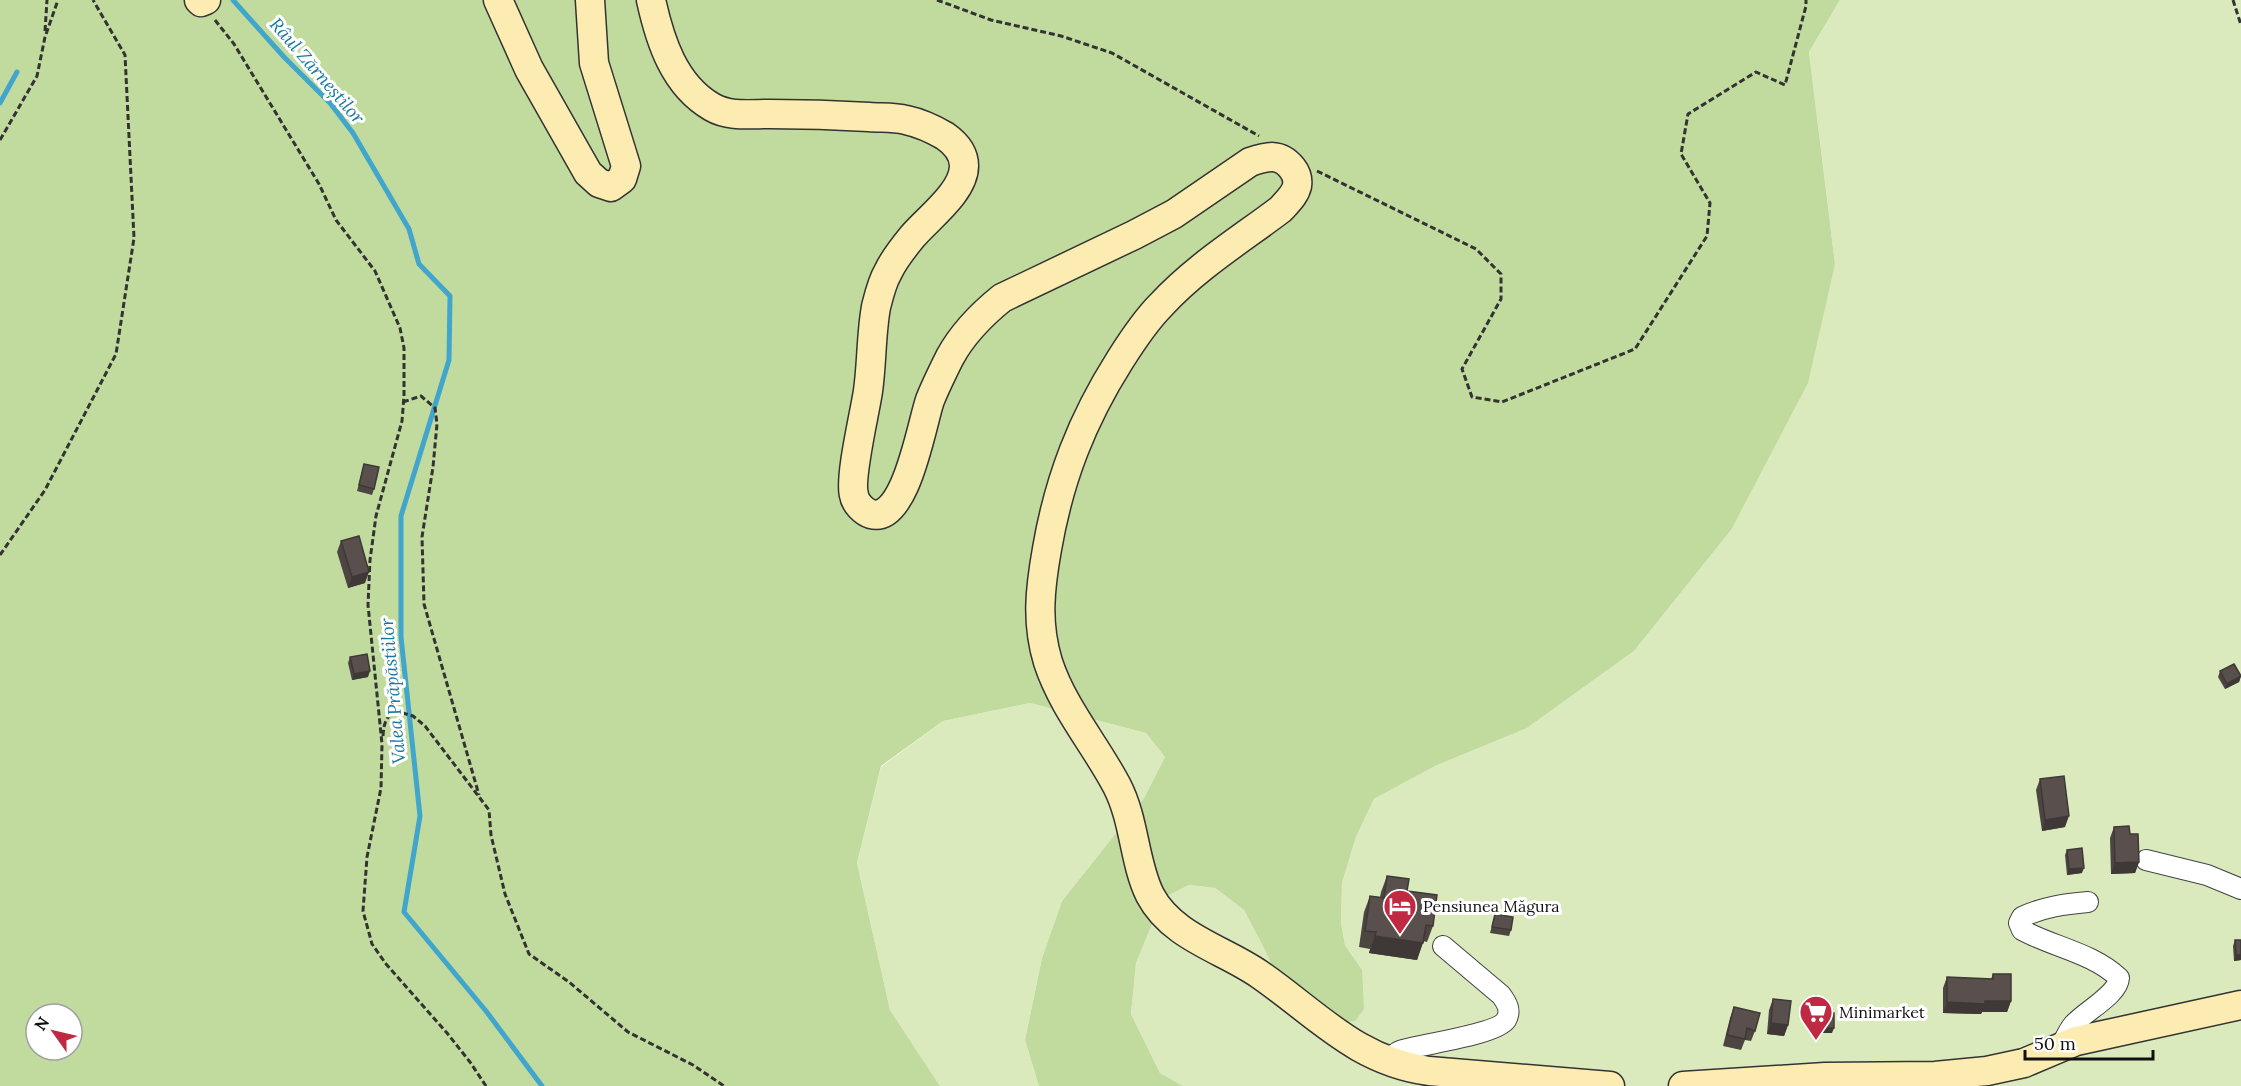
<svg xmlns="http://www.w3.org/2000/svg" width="2241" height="1086" font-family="Lora,serif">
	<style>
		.green { fill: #daeabd }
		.forest { fill: #c0db9d; fill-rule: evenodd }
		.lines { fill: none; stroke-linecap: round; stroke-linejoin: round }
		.stream { stroke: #41a5cc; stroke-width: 5 }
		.minor-casing { stroke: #444; stroke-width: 22 }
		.secondary-casing { stroke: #333; stroke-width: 31 }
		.path { stroke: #333; stroke-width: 3; stroke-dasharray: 6 3; stroke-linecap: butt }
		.minor { stroke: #fff; stroke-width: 20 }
		.secondary { stroke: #fdecb1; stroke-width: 28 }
		.wall { fill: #4d4542 }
		.shaded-wall { fill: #3e3836 }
		.building { fill: #59504d; stroke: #3e3836; stroke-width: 1.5 }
		.labels { text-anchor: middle; stroke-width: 6; stroke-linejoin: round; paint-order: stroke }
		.poi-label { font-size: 16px; fill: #111; stroke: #fff; text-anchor: start }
		.water-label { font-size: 18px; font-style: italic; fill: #1a77a2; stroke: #fff }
	</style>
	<rect width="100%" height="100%" fill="#fffbf4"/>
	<path class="green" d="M1840 0H2241V1086H1183L1160 1073 1131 1014 1136 963 1163 898 1189 885 1215 888 1244 910 1266 952 1279 985 1353 956 1345 945 1341 923 1342 883 1356 837 1374 799 1435 766 1527 728 1634 651 1731 530 1835 264 1809 52Z
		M1030 703 1146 733 1165 757 1144 798 1062 901 1042 958 1025 1040 1039 1086H940L890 1010 857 863 881 767 943 721Z"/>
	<path class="forest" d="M0 0H1840L1809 52 1835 264 1808 383 1731 530 1634 651 1527 728 1435 766 1374 799 1356 837 1342 883 1341 923 1345 945 1362 970 1364 1009 1355 1021 1327 1024 1279 985 1266 952 1244 910 1215 888 1189 885 1163 898 1136 963 1131 1014 1160 1073 1183 1086H1039L1025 1040 1042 958 1062 901 1144 798 1165 757 1146 733 1030 703 943 721 881 766 857 863 890 1010 940 1086H0ZM36 1014H72V1050H36Z"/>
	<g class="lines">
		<path class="stream" d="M233 0 284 57 330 103 353 133 409 229 419 264 450 296 449 360 401 516V637L420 816 404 912 486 1011 542 1086
			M0 103 17 72"/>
		<defs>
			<path id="minor" d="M2146 860 2207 875 2241 889
				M2061 1046C2065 1039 2068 1031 2073 1025 2085 1011 2118 995 2119 978 2093 953 2053 947 2022 930L2019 923 2022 917C2043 907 2065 904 2088 902
				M1385 1061C1390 1058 1395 1053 1400 1051 1421 1044 1496 1035 1506 1020 1512 1010 1506 1002 1501 995L1443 946"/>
			<path id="secondary" d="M199 0 201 2 206 0
				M498 0 529 69 588 173 599 183 611 187 622 179 626 166 594 63 590 0
				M651 0C660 41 674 85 712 107 729 117 750 114 769 114 803 114 836 115 869 117 881 118 894 117 906 120 920 123 933 129 945 136 955 143 964 153 964 166 964 192 928 218 912 237 903 248 894 259 888 272 882 282 879 295 876 307 871 334 872 363 868 391 865 412 849 478 854 495 855 503 864 512 871 514 906 524 922 422 930 400 936 385 943 371 950 357 963 333 981 315 1002 298L1134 235 1174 214 1250 162C1268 156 1280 153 1292 168 1296 173 1298 180 1297 186 1295 195 1287 202 1281 209 1240 240 1196 267 1161 305 1145 321 1132 341 1120 360 1082 420 1059 479 1047 549 1040 588 1036 623 1048 662 1063 708 1095 744 1117 786 1135 821 1134 863 1150 895 1172 937 1223 949 1259 974 1317 1014 1356 1061 1429 1071L1610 1086
				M1683 1086 1825 1077 1935 1076 1987 1071 2024 1063 2076 1041 2241 1005"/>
		</defs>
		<use href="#minor" class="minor-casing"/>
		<use href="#secondary" class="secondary-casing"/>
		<path class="path" d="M937 0 991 20 1061 36 1112 53 1259 136
			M2233 0 2241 25
			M215 20 234 44 319 184 336 220 375 271 400 328 404 348V396L402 421 376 516 370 560 368 605 382 744 381 788 367 857 363 911 372 944 386 964 447 1033 470 1062 486 1086
			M45 31 47 0
			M0 140 37 76 45 37 58 0
			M1317 171 1476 249 1501 274V299L1462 369 1472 397 1502 402 1635 349 1707 236 1710 203 1681 154 1688 114 1756 72 1785 85 1806 6V0
			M403 402 421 396 435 408 437 424 433 467 422 537 424 604 479 795
			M0 555 45 490 116 354 134 238 125 55 93 0
			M383 736C384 724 385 717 396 711L413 716 425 726 489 810 491 835 505 894 529 954 569 982 628 1032 693 1065 724 1086"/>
		<use href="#minor" class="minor"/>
		<use href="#secondary" class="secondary"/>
	</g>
	<path class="wall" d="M364 464 374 489 372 495 357 491Z
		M341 541 365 583 348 588 337 552Z
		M350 657 368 677 352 680 348 663Z
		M2220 671 2241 676 2239 682 2225 689 2218 677Z
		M2040 779 2065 827 2042 831 2036 790Z
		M2114 827 2130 834 2139 862 2135 873 2111 874 2110 838Z
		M2067 850 2082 873 2067 875 2065 855Z
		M1387 876 1407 891 1433 926 1427 942 1423 941 1417 960 1369 953 1370 949 1359 947 1364 912 1370 896 1380 897 1381 892Z
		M1495 914 1511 930 1509 936 1490 933Z
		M2235 940H2241V960L2234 961 2233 946Z
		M1993 974 2011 1001 2007 1012H1982L1981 1014 1943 1013V988L1947 977 1991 979Z
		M1773 999 1788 1025 1784 1036 1767 1034 1769 1010Z
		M1734 1007 1755 1031 1751 1041 1745 1040 1741 1050 1723 1046 1730 1018Z
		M1813 1013 1832 1033H1811V1018Z"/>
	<path class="shaded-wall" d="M369 572 365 583 348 588 352 577Z
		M370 671 368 677 352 680 354 674Z
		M2241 676 2239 682 2225 689 2227 684Z
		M2069 816 2065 827 2042 831 2045 820Z
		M2139 862 2135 873 2111 874 2115 863Z
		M2084 868 2082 873 2067 875 2069 869Z
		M1375 936 1423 943 1417 960 1369 953Z
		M2236 955H2241V960L2234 961Z
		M2011 1001 2007 1012H1982L1981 1014 1943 1013 1947 1002Z
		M1771 1023 1788 1025 1784 1036 1767 1034Z
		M1813 1028H1834L1832 1033H1811Z"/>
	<path class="building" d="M364 464 379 467 374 489 359 485Z
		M359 536 369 572 352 577 341 541Z
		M367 654 370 671 354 674 350 657Z
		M2234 664 2241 676 2227 684 2220 671Z
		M2064 776 2069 816 2045 820 2040 779Z
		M2129 826 2130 834H2138L2139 862 2115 863 2114 827Z
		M2082 848 2084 868 2069 869 2067 850Z
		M1387 876 1409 879 1407 891 1437 895 1433 926 1426 925 1423 943 1375 936 1376 932 1365 931 1370 896 1384 898Z
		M1495 914 1513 917 1511 930 1492 927Z
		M2235 940H2241V955H2236Z
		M1993 974H2011V1001H1985V1004L1947 1002V977L1993 979Z
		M1773 999 1791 1001 1788 1025 1771 1023Z
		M1734 1007 1760 1013 1755 1031 1747 1028 1745 1039 1727 1035Z
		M1813 1013H1834V1028H1813Z"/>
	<defs>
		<symbol id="hotel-pin" viewBox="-11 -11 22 30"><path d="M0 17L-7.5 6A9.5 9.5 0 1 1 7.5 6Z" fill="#c02942" stroke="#fff"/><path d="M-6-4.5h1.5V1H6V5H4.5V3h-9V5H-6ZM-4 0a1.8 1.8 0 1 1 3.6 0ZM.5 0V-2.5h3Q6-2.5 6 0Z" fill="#fff"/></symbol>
		<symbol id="supermarket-pin" viewBox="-11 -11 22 30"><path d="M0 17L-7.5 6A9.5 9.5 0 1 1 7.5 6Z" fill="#c02942" stroke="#fff"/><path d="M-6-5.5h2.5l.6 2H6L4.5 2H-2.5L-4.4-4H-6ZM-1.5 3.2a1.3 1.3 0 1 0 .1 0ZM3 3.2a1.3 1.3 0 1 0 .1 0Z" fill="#fff"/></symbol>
	</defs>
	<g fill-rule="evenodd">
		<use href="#hotel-pin" x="1381" y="887" width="38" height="52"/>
		<use href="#supermarket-pin" x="1797" y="993" width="38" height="52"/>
	</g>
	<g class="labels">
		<g class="poi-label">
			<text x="1423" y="912">Pensiunea Măgura</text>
			<text x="1839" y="1018">Minimarket</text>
		</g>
		<g class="water-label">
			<text transform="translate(317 71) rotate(49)" y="6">Râul Zărneștilor</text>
			<text transform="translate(393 691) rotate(-95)" y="6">Valea Prăpăstiilor</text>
		</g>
	</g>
	<g transform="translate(54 1032) rotate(304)"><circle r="28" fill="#ffffff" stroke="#a0a0a0" stroke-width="1.5"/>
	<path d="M0-4.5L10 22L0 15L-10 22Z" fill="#c02942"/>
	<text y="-9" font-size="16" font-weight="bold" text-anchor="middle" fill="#111111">N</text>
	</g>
	<path d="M2025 1050v9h128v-9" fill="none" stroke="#111111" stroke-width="3"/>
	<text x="2034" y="1050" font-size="18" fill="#111111" stroke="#ffffff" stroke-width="4.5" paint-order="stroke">50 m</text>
</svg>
